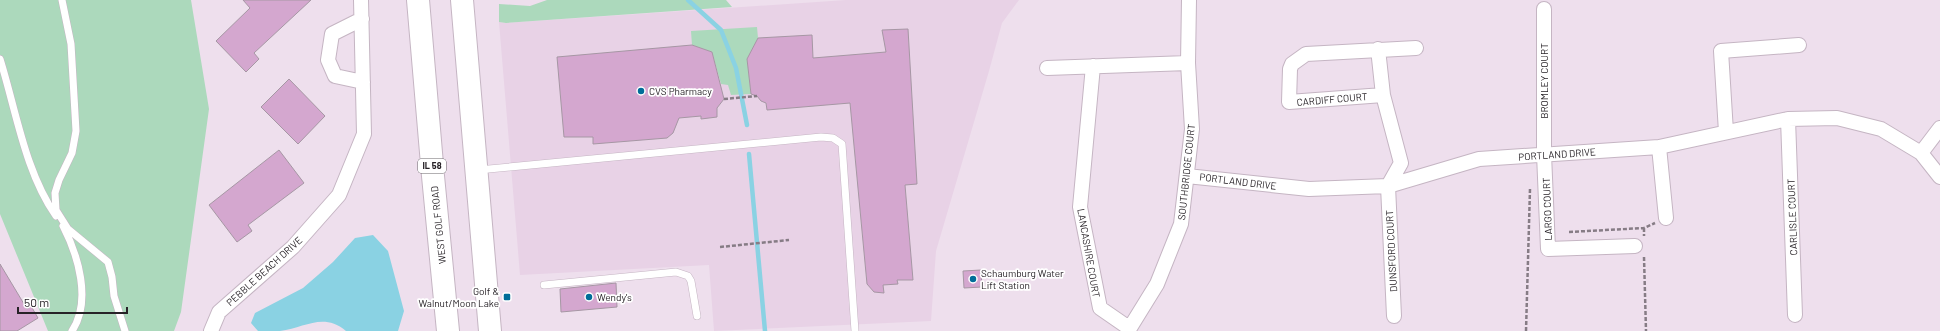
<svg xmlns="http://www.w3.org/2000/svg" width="1940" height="331" font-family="Barlow,sans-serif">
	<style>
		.built { fill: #e8d2e6 }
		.green { fill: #acd9bc }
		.water { fill: #8ad2e3 }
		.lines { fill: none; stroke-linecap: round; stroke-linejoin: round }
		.stream { stroke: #8ad2e3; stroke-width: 4.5 }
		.building { fill: #d4a7cf; stroke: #a697a4 }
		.service-casing { stroke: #c5b5c3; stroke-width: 8 }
		.minor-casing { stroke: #c5b5c3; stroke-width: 16 }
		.primary-casing { stroke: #c5b5c3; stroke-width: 24 }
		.path { stroke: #867c85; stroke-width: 2.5; stroke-dasharray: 4 2; stroke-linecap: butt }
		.service { stroke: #fff; stroke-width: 7 }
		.minor { stroke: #fff; stroke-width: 14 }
		.primary { stroke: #fff; stroke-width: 22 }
		.poi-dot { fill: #006d99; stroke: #fff; stroke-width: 1.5 }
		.labels { text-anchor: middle; stroke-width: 3.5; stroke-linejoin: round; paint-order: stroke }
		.shield { fill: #fff; stroke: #686468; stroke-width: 1 }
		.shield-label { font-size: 9px; font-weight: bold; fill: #272227 }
		.street-label { font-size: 10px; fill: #272227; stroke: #fff }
		.poi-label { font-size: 10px; fill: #272227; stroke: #fff; text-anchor: start }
	</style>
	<rect width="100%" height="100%" fill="#eedfed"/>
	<path class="built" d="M846 0H1019L1002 23 989 71 936 251 931 321 714 331 709 265 520 275 499 22 506 23Z"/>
	<path class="green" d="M0 0H191L209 109 181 312 174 331H48L0 214Z
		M547 0H726L732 7 506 23 499 22V4L530 6Z
		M757 27 758 38 747 59 751 94 731 95 728 85 721 84 712 52 692 45 691 31Z"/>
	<path class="water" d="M373 235 388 251 404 311 398 331H346C323 312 305 328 280 331 273 331 265 331 258 331L251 323 255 313 303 288 333 262 355 238Z"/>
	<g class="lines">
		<path class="stream" d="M688 0 721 30 736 68 747 125
			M749 154 765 331"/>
	</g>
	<path class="building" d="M243 0H311L254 53 259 59 246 72 216 41 250 8Z
		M908 29 917 184 905 185 913 280H897L898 284 883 285 884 293 874 292 867 284 850 103 767 110 766 103 761 101 757 96 751 94 747 59 758 38 812 35 813 58 886 52 882 30Z
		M692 45 712 52 724 99 717 108V117L701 119V116L679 118 673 133 667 138 593 144V137H564L557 57Z
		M289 79 325 116 298 144 261 107Z
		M279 150 304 183 248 225 252 231 237 242 209 205Z
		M0 264 27 309 31 306 38 318 17 331H0Z
		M981 270 982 287 964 288 963 271Z
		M616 283 617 307 561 312 560 289Z"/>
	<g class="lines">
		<defs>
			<path id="service" d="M62 0 71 44 76 131 72 153 59 180 55 193 56 210 68 229 108 262 112 277 114 296 125 331
				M0 59C16 110 25 172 56 216
				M478 170 821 137 833 138 842 144 855 331
				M63 226C78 255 92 301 72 331
				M544 285 676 272 688 276 691 281 697 316"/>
			<path id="minor" d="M1544 9V154L1548 249 1635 246
				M362 19 332 34 328 60 335 76 363 82
				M1378 49 1383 95 1401 163 1388 186 1394 316
				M1093 66 1080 207 1100 308 1129 328
				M1047 68 1188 63
				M1383 95 1289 102 1290 69 1292 64 1306 54 1416 48
				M1788 119 1795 315
				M1726 132 1721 51 1799 45
				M1659 147 1666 218
				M1921 153 1940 128
				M1187 176 1309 189 1388 186 1479 159 1659 147 1788 119 1837 118 1881 129 1921 153 1940 177
				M211 331 219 312 293 247 339 195 364 134 361 0
				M1128 331 1157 284 1181 224 1192 129 1188 63 1189 0"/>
			<path id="primary" d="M418 0 433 176 448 331
				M462 0 490 331"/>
		</defs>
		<use href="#service" class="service-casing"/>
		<use href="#minor" class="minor-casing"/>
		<use href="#primary" class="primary-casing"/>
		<path class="path" d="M724 99 757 96
			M1644 228V236
			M1569 232 1644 228 1655 223
			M720 247 789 240
			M1644 257 1646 331
			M1526 331 1530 189"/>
		<use href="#service" class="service"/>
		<use href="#minor" class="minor"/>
		<use href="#primary" class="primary"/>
	</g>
	<g class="poi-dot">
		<circle cx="641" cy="91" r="4"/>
		<circle cx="973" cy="279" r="4"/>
		<rect x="503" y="293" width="8" height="8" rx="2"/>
		<circle cx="589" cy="297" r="4"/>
	</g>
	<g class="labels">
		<rect class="shield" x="418" y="159" width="28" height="14" rx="3"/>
		<g class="shield-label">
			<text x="432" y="169">IL 58</text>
		</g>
		<g class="street-label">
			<text transform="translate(1544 81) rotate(-90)" y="4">BROMLEY COURT</text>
			<text transform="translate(1332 99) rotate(-5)" y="4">CARDIFF COURT</text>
			<text transform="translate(1557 154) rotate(-4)" y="4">PORTLAND DRIVE</text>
			<text transform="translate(1186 172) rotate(-84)" y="4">SOUTHBRIDGE COURT</text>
			<text transform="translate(1238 181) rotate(7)" y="4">PORTLAND DRIVE</text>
			<text transform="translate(1547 209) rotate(-92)" y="4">LARGO COURT</text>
			<text transform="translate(1792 217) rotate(-92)" y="4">CARLISLE COURT</text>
			<text transform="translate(438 225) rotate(-96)" y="4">WEST GOLF ROAD</text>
			<text transform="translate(1391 251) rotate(-93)" y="4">DUNSFORD COURT</text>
			<text transform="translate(1089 253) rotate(80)" y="4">LANCASHIRE COURT</text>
			<text transform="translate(264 271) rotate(-42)" y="4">PEBBLE BEACH DRIVE</text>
		</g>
		<g class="poi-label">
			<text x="649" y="95">CVS Pharmacy</text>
			<text x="981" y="277">Schaumburg Water<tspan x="981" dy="12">Lift Station</tspan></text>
			<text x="499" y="295" text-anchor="end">Golf &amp;<tspan x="499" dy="12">Walnut/Moon Lake</tspan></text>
			<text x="597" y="301">Wendy's</text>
		</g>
	</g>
	<path d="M18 307v6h109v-6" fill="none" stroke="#272227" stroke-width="2"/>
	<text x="24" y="307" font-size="12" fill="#272227" stroke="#ffffff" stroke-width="3" paint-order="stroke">50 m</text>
</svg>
